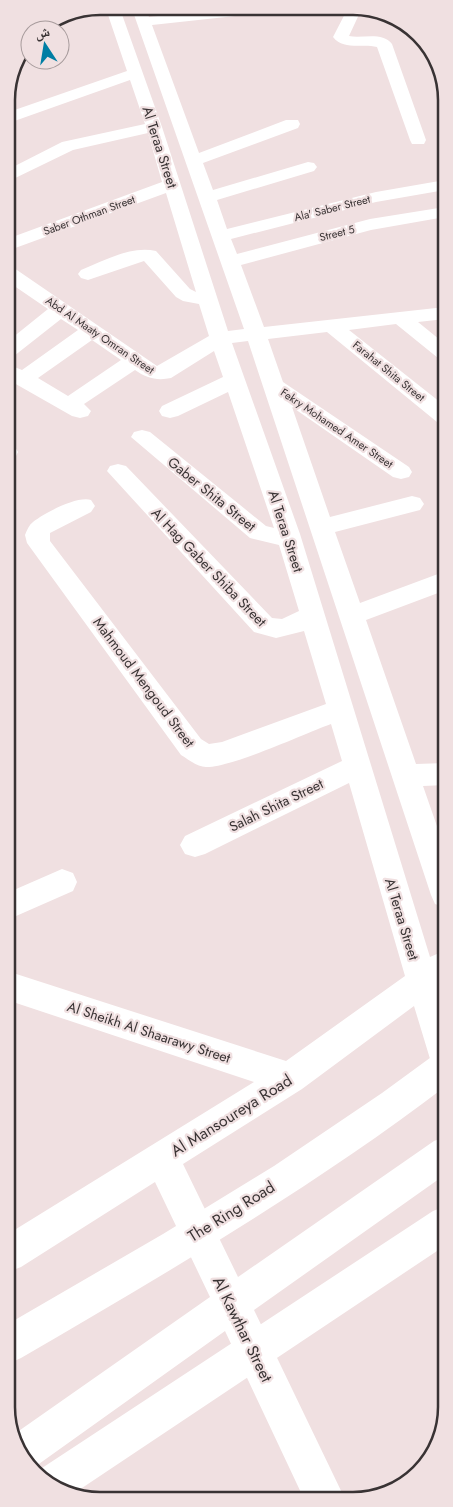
<svg xmlns="http://www.w3.org/2000/svg" width="453" height="1507" font-family="Jost,'Noto Naskh Arabic',sans-serif">
	<style>
		.lines { fill: none; stroke-linecap: round; stroke-linejoin: round }
		.street { fill: #fff; fill-rule: evenodd }
		.highway { fill: #fff; fill-rule: evenodd }
		.labels { text-anchor: middle; stroke-width: 4.5; stroke-linejoin: round; paint-order: stroke }
		.far-street-label { font-size: 11px; fill: #393334; stroke: #f0e0e1 }
		.street-label { font-size: 14px; fill: #393334; stroke: #f0e0e1 }
		.near-street-label { font-size: 16px; fill: #393334; stroke: #f0e0e1 }
		.rim { fill: none; stroke: #393334; stroke-width: 2.5 }
	</style>
	<rect width="100%" height="100%" fill="#f0e0e1"/>
	<g class="lines">
		<path class="street" d="M105 6H119L162 127 228 331 244 329 131 6 145 7 149 17 239 7 289 8 282 11 152 25 199 153 286 120H298L300 124 298 128 203 163 213 190 308 162 314 163 317 167 314 171 217 200 227 229 376 192 445 180V190L376 202 231 239 237 254 370 219 445 207V217L371 230 241 265 264 327 445 307V319L418 322 445 344V360L438 358 396 324 349 330 445 406V424L437 422 327 332 268 339 283 382 409 467 412 472 409 477 401 479 393 477 292 407 330 517 412 496 420 498 424 504 420 510 335 532 360 603 446 571V590L366 620 416 764 446 763V785L423 786 446 852V908L435 904 431 895 248 341 232 343 300 534 430 957 446 950V982L440 987 446 1008V1077L434 1072 414 1006 302 1089 183 1164 238 1277 434 1141 446 1136V1174L254 1310 345 1499H304L225 1331 36 1466 31 1468 13 1435 210 1297 155 1182 21 1267 8 1272V1234L254 1082 7 1000V971L286 1061 405 976 349 783 205 854 195 857 185 854 180 845 185 836 342 761 331 724C304 734 230 768 206 767 197 767 188 759 181 755L27 543 25 535C27 530 29 525 33 522 46 512 77 496 91 500L95 506 91 512 50 533V541L201 739 209 744 222 742 326 704 304 631 276 638 254 632 107 471 110 466 118 464 126 466 272 618 282 619 299 611 279 545 250 538 131 437 134 432 142 430 150 432 266 526 274 528 228 392 178 416 170 418 162 416 159 411 162 406 223 377 214 351 171 378C157 381 146 378 135 370L84 404 91 411 88 416 80 418 72 416 7 379V364L22 370 78 330 61 319 14 356 7 358V342L48 309 7 281V266L14 268 157 366 209 336 199 304 183 301 176 297 144 261 88 280 81 278 78 274 81 270C104 261 131 245 156 251L190 289 196 292 166 193 7 251V239L162 182 148 133 73 150 7 182V170L62 142 145 124 130 80 6 124V113L127 71ZM92 340 121 360 68 396 38 378Z
			M89 8 88 13 60 20 55 19 64 13Z
			M348 8H362L349 36C362 39 382 31 392 44L426 140 424 144H412L410 140 377 47C363 43 344 51 333 37Z
			M7 445 15 447 18 452 15 458 7 460Z
			M62 869 73 873 77 882 73 891 7 920V893Z"/>
		<path class="highway" d="M446 1050V1086C312 1188 167 1273 21 1358L8 1364V1324L163 1234 274 1166 382 1093 434 1055Z
			M446 1206V1245L73 1494 37 1475 39 1470 433 1211Z"/>
	</g>
	<g class="labels">
		<g class="far-street-label">
			<text transform="translate(332 208) rotate(-14)" y="4">Ala' Saber Street</text>
			<text transform="translate(89 215) rotate(-20)" y="4">Saber Othman Street</text>
			<text transform="translate(337 233) rotate(-14)" y="4">Street 5</text>
			<text transform="translate(100 335) rotate(34)" y="4">Abd Al Maaty Omran Street</text>
			<text transform="translate(389 371) rotate(39)" y="4">Farahat Shita Street</text>
			<text transform="translate(337 428) rotate(34)" y="4">Fekry Mohamed Amer Street</text>
		</g>
		<g class="street-label">
			<text transform="translate(160 147) rotate(72)" y="5">Al Teraa Street</text>
			<text transform="translate(212 494) rotate(39)" y="5">Gaber Shita Street</text>
			<text transform="translate(286 531) rotate(72)" y="5">Al Teraa Street</text>
			<text transform="translate(209 567) rotate(46)" y="5">Al Hag Gaber Shiba Street</text>
			<text transform="translate(144 682) rotate(53)" y="5">Mahmoud Mengoud Street</text>
			<text transform="translate(276 805) rotate(-26)" y="5">Salah Shita Street</text>
			<text transform="translate(402 919) rotate(73)" y="5">Al Teraa Street</text>
			<text transform="translate(149 1032) rotate(18)" y="5">Al Sheikh Al Shaarawy Street</text>
		</g>
		<g class="near-street-label">
			<text transform="translate(231 1115) rotate(-32)" y="6">Al Mansoureya Road</text>
			<text transform="translate(231 1211) rotate(-32)" y="6">The Ring Road</text>
			<text transform="translate(243 1329) rotate(64)" y="6">Al Kawthar Street</text>
		</g>
	</g>
	<path d="M0 0H453V1507H0ZM100 15H353A85 85 0 0 1 438 100V1407A85 85 0 0 1 353 1492H100A85 85 0 0 1 15 1407V100A85 85 0 0 1 100 15Z" fill="#f0e0e1" fill-rule="evenodd"/>
	<path class="rim" d="M100 15H353A85 85 0 0 1 438 100V1407A85 85 0 0 1 353 1492H100A85 85 0 0 1 15 1407V100A85 85 0 0 1 100 15Z"/>
	<g transform="translate(45 45) rotate(348)"><circle r="24" fill="#f0e0e1" stroke="#a79b9c"/>
	<path d="M0-4L9 19L0 12L-9 19Z" fill="#007ea4"/>
	<text y="-8" font-size="14" font-weight="bold" text-anchor="middle" fill="#393334">ش</text>
	</g>
</svg>
